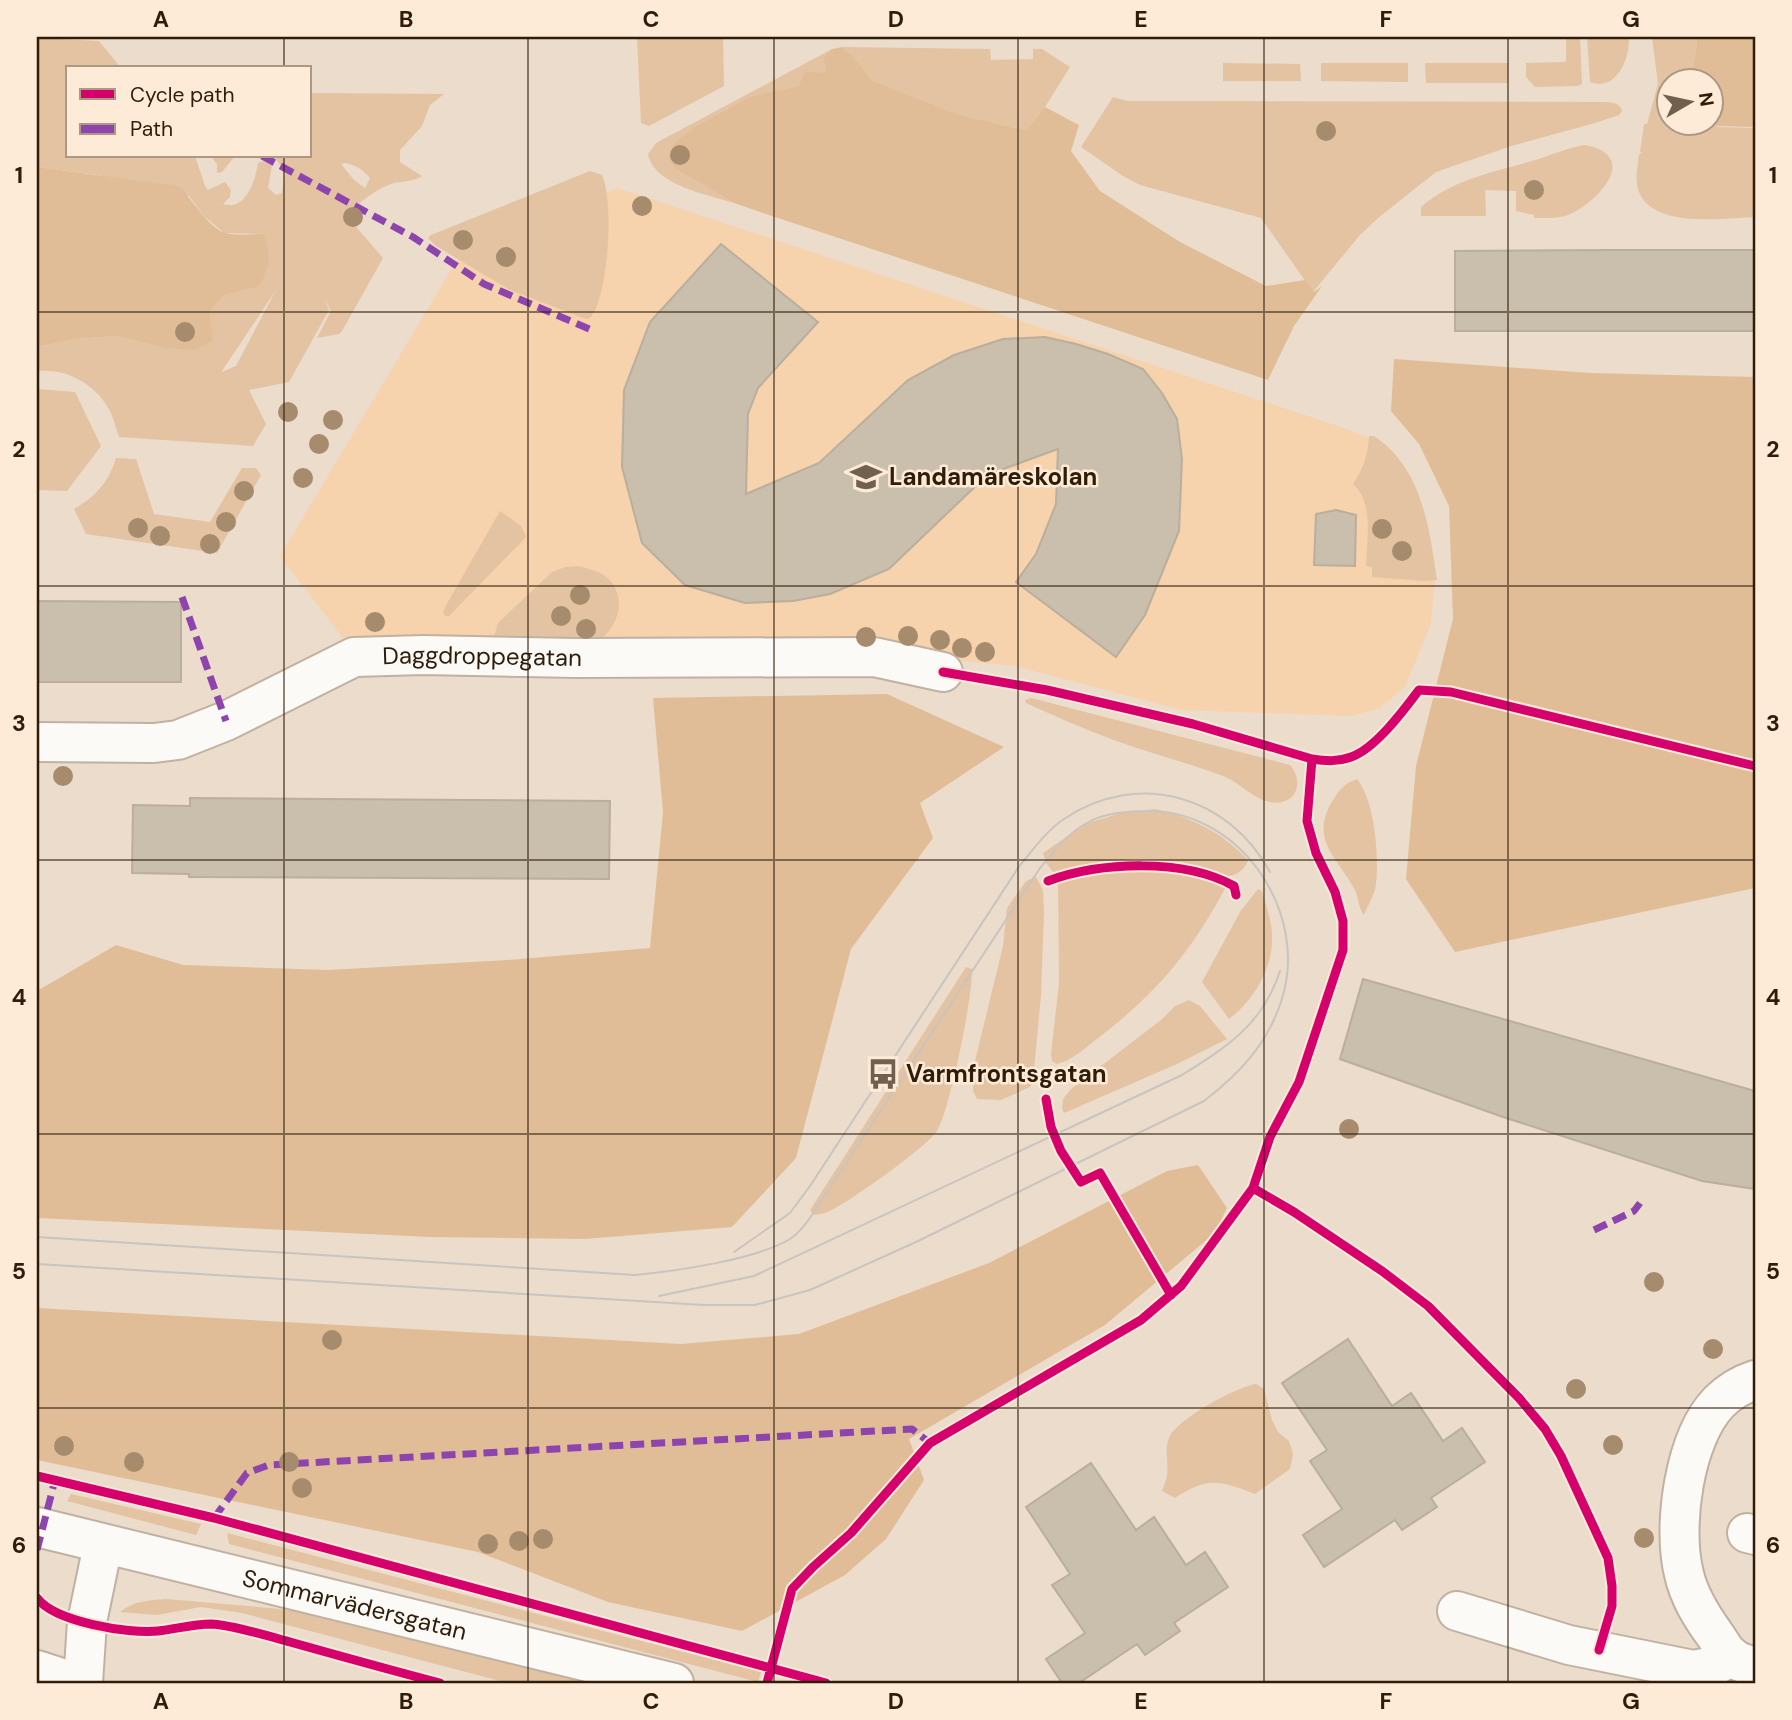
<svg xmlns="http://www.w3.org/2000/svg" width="1792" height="1720" font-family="'DM Sans',sans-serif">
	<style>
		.built { fill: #f6d2ad }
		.green { fill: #e3c3a1; fill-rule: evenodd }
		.forest { fill: #e1bd97 }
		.building { fill: #cabeac; stroke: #baae9c; stroke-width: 2 }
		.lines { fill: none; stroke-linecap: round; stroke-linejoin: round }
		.minor-casing { stroke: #c0b1a1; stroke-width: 42 }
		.minor { stroke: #fcfaf7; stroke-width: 38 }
		.tram { stroke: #c9c4bf; stroke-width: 2 }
		.quiet { stroke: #8e44ad; stroke-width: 7; stroke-dasharray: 14 7; stroke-linecap: butt }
		.cycleway-casing { stroke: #feebd7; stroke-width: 13 }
		.cycleway { stroke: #d6006c; stroke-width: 9 }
		.tree { fill: #a68b6d }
		.grid { fill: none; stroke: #2f1d0a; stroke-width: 2; stroke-opacity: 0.55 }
		.labels { text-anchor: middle; stroke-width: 5; stroke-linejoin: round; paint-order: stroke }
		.poi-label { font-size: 24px; font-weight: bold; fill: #2f1d0a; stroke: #feebd7; text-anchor: start }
		.street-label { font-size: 24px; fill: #2f1d0a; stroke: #feebd7 }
		.neatline { fill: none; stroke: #2f1d0a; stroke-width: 2.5 }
		.grid-label { font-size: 23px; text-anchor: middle; font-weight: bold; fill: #2f1d0a }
	</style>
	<rect width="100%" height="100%" fill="#ebdccc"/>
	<path class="built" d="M618 188 1347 429 1388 447 1435 575 1431 623 1405 687 1378 709 1351 716 1182 710 1015 666 858 651 643 652 343 638 280 556 463 250Z"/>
	<path class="green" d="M637 37H723L724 86 649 126 641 123Z
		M1566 37H1580L1582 84 1578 86 1535 87 1526 77V63L1566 62Z
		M1587 37H1629C1630 58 1617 92 1590 82Z
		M1652 37H1690L1697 41 1691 80H1670V122H1712V101L1718 104 1717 127 1755 128V217C1723 218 1654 229 1639 192 1634 180 1638 166 1639 154L1643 153 1640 152 1644 124H1647L1658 84Z
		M37 38 99 41 121 68H68V156H195L205 186 208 190 225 182 231 190 230 197 223 204C246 211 255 181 258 163L263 161 272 165 268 188 276 195 282 193 285 172 274 156H310V93L444 94 430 105 422 126 400 150V162L422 176C413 182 404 181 394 183 377 188 363 200 350 211L351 221 383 258 342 331 339 334 317 338 331 311 324 297 329 310 289 382 249 390 266 424 253 446 119 437C116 429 114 419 110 411 96 384 67 368 37 371V347L75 339 116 336 164 348 209 313 224 295 258 287 264 234 224 233 204 216 189 196 99 175 37 167 39 142 37 133ZM345 163C356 165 362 169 370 178L365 188 354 180 341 164ZM276 290 236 366 222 372V371Z
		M842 47 990 49 991 60 1033 59V49H1042L1070 67 1045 107 1026 130 960 115 872 80 853 56Z
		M832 49 823 57 826 73 799 86 752 96 675 169 734 203C709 195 653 185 648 154L656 143Z
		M1223 63 1300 64 1301 81H1223Z
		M1321 63H1408V82L1321 81Z
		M1425 63H1508V83H1426Z
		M1113 97 1128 101 1608 102C1615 103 1620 104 1622 111L1619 115 1595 123 1511 146 1436 172 1378 218 1359 236 1313 292 1261 218 1140 185 1123 176 1081 147Z
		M1585 145C1642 156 1597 203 1568 215 1557 219 1545 218 1534 218V215L1516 211V191L1485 190 1486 216H1421V207C1453 179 1492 173 1532 161 1550 156 1566 148 1585 145Z
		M211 156H235L222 172 217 173V164Z
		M590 171 602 175C614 201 609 296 590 318L586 319 510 290 436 246 428 238 431 235Z
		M37 389 75 392 101 446 67 491 37 490Z
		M1369 436H1374C1422 468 1429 526 1437 580L1425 581 1372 577V567L1366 566C1367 540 1374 502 1353 484 1364 467 1368 456 1369 436Z
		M116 458 136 459 154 514 210 522 242 468H256L261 475 217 553 86 534 74 509C95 497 109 482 116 458Z
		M500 511 521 526 526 537 449 616H446L443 613 445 607Z
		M579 566C588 569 597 570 605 576 630 595 618 633 593 643L494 637 498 623 552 572 566 567Z
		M1031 698 1290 765C1306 784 1294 807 1270 802 1253 799 1239 782 1223 776 1186 762 1148 753 1111 739 1082 728 1054 716 1026 703L1025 700Z
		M1357 779C1375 801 1379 856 1376 884 1375 894 1368 905 1364 915 1358 908 1359 898 1355 890 1339 859 1308 840 1333 800 1339 790 1345 783 1357 779Z
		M1155 809C1192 818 1222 832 1248 860 1243 874 1233 876 1219 878 1201 880 1180 865 1162 863 1127 858 1087 866 1053 872L1046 863 1043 853 1085 824 1121 813Z
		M1125 867 1166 869 1226 887C1190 953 1158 992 1098 1038 1085 1048 1073 1060 1057 1064L1052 1061 1051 1054 1059 983 1058 884 1061 879Z
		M1036 877 1043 890 1044 911 1041 995 1033 1081 1030 1087 1001 1100 977 1099 973 1091 975 1061 1003 946 1007 908 1026 881Z
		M1258 889 1262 891C1266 906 1273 924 1272 939 1272 970 1253 1001 1229 1019L1202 982 1240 912Z
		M966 967 972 969C973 995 950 1110 937 1131 928 1146 843 1207 825 1213 822 1214 818 1214 814 1215L810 1210Z
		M1189 1000 1200 1006 1227 1039 1177 1064 1064 1113 1062 1109 1063 1099 1071 1089 1161 1020 1175 1006Z
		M1256 1384 1264 1389 1272 1420 1278 1432 1289 1441 1293 1454 1290 1469 1255 1494C1220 1481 1209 1476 1175 1498L1162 1491C1164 1486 1166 1481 1167 1476 1169 1463 1164 1450 1169 1438 1177 1419 1236 1387 1256 1384Z
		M71 1494 201 1524 196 1535 67 1501Z
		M227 1533 761 1672 758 1682 229 1544Z
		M166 1599 292 1610 342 1620 592 1683H508L242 1613 201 1607 156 1615 120 1612C133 1601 150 1600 166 1599Z"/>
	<path class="forest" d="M1690 37H1755V127L1716 126 1718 104 1712 101V80H1691L1697 41Z
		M842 47 853 56 872 80 960 115 1026 130 1045 107 1079 125 1071 151 1100 191 1180 242 1266 286 1305 280 1314 292 1322 286 1294 326 1268 380 769 215 734 203 675 169 669 158 672 145 695 127 752 96 799 86 805 72 826 73 823 57 832 49Z
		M37 167 179 186C192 199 208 227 225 233 236 236 252 234 264 234 272 256 270 268 258 287L224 295 209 313 213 341 194 350 164 348 116 336 75 339 37 347Z
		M1394 359 1591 373 1755 377V888L1455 952 1406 879 1416 766 1453 619 1449 506 1419 444 1391 411Z
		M887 694 1004 747 920 803 933 838 851 949 796 1158 732 1227 585 1239 430 1237 37 1218V991L116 945 183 965 328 970 508 960 650 948 663 812 653 698Z
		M1198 1165 1227 1208 1215 1233 1105 1325 909 1439 924 1480 886 1539 845 1575 742 1631 608 1602 478 1552 37 1460V1308L681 1344 799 1334 989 1263 1167 1171Z"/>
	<path class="building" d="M721 244 818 322 758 388 748 414 746 494 819 463 908 380 954 355 1003 339 1045 337 1076 344 1108 354 1143 369 1162 393 1177 419 1182 459 1179 531 1145 615 1116 657 1016 582 1036 554 1056 504 1058 449 1006 468 981 481 889 569 830 594 793 601 745 603 685 585 642 543 622 467 624 390 650 322Z
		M1613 250H1755V331H1455V251Z
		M1336 510 1356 515 1355 566 1314 565 1316 514Z
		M37 601 181 602V682H37Z
		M190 798 610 801 609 879 189 877V874L132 873 133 805 190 806Z
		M1363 979 1755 1091V1189L1702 1181 1503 1117 1340 1059Z
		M1348 1339 1392 1406 1411 1393 1443 1441 1462 1428 1485 1462 1431 1498 1437 1507 1402 1530 1395 1520 1324 1567 1303 1535 1342 1509 1310 1461 1327 1450 1282 1383Z
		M1091 1463 1136 1530 1154 1517 1186 1565 1205 1552 1228 1587 1174 1623 1180 1631 1145 1655 1137 1644 1079 1683H1062L1046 1659 1085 1633 1052 1585 1070 1574 1026 1507Z"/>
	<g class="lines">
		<defs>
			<g id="minor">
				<path id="s1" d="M37 742 154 743 178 740 226 721 354 657 423 655 577 658 874 657 943 672"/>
				<path d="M1755 1380C1743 1384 1729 1392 1719 1402 1684 1438 1672 1527 1684 1574 1689 1597 1702 1617 1715 1635 1720 1642 1725 1652 1731 1657 1737 1662 1748 1664 1755 1668"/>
				<path id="s2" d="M37 1527 674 1683"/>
				<path d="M1747 1533 1755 1535"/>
				<path d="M1457 1611 1569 1645 1693 1670 1715 1666 1731 1656"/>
				<path d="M37 1670 77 1683"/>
				<path d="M83 1683 87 1622 103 1545"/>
			</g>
		</defs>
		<use href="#minor" class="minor-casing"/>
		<use href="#minor" class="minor"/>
		<path class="tram" d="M37 1237 635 1275C676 1271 755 1260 790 1239 799 1233 806 1224 812 1215L1040 868C1053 853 1067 834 1085 824 1104 812 1131 811 1152 811 1245 814 1310 917 1281 1002 1266 1046 1239 1074 1204 1101L916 1242 810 1290 755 1305H704L37 1264
			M734 1252 790 1213 810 1186 1020 865C1033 850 1047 830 1064 819 1138 769 1229 796 1270 872
			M659 1296 754 1276 1182 1075C1227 1047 1263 1024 1280 971"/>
		<path class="quiet" d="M262 156 413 237 484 284 594 331
			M182 597 226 721
			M1594 1230 1634 1211 1640 1203
			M214 1518 247 1473 269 1465 912 1429 930 1443
			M37 1550 55 1480"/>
		<defs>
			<path id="cycleway" d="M943 672 1047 690 1193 724 1312 759C1326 761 1338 762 1351 757 1375 749 1404 710 1419 690L1451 692 1755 766
				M1048 881C1100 862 1184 858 1234 886L1236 895
				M1046 1099 1051 1127 1061 1151 1081 1182 1100 1173 1171 1295
				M1253 1188 1294 1212 1382 1271 1428 1306 1519 1398 1545 1429 1561 1456 1608 1558 1612 1586V1606L1599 1650
				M37 1476 214 1518 826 1683
				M37 1598C55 1622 128 1634 158 1631 176 1629 193 1624 211 1624 233 1625 268 1636 290 1642 340 1656 390 1670 440 1683
				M767 1683 792 1589 813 1567 851 1533 930 1443 1141 1320 1181 1286 1253 1188 1270 1137 1299 1082 1343 950V921L1335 892 1316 853 1307 821 1312 759"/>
		</defs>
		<use href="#cycleway" class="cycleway-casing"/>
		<use href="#cycleway" class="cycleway"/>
	</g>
	<g class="tree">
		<circle cx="1326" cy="131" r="10"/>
		<circle cx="680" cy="155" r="10"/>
		<circle cx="1534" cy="190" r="10"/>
		<circle cx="642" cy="206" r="10"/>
		<circle cx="353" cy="217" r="10"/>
		<circle cx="463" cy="240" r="10"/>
		<circle cx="506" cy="257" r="10"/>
		<circle cx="185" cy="332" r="10"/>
		<circle cx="288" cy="412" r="10"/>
		<circle cx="333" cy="420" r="10"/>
		<circle cx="319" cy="444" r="10"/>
		<circle cx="303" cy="478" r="10"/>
		<circle cx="244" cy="491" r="10"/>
		<circle cx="226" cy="522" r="10"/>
		<circle cx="138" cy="528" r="10"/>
		<circle cx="1382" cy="529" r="10"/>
		<circle cx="160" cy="536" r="10"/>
		<circle cx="210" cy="544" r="10"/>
		<circle cx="1402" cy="551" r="10"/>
		<circle cx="580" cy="595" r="10"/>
		<circle cx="561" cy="616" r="10"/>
		<circle cx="375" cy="622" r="10"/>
		<circle cx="586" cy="629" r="10"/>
		<circle cx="908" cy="636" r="10"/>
		<circle cx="866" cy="637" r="10"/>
		<circle cx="940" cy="640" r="10"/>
		<circle cx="962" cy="648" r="10"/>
		<circle cx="985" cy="652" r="10"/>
		<circle cx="63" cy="776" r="10"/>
		<circle cx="1349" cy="1129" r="10"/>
		<circle cx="1654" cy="1282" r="10"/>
		<circle cx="332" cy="1340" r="10"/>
		<circle cx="1713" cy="1349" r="10"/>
		<circle cx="1576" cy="1389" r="10"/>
		<circle cx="1613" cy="1445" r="10"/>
		<circle cx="64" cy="1446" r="10"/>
		<circle cx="134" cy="1462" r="10"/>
		<circle cx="289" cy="1462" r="10"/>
		<circle cx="302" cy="1488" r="10"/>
		<circle cx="1644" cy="1538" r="10"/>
		<circle cx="543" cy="1539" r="10"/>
		<circle cx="519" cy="1541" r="10"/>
		<circle cx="488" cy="1544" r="10"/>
	</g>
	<path class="grid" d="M284 37V68M528 37V1683M774 37V1683M1018 37V1683M1264 37V1683M1508 37V1683M284 156V1683M37 312H1755M37 586H1755M37 860H1755M37 1134H1755M37 1408H1755"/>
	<defs>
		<symbol id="school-bare" viewBox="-9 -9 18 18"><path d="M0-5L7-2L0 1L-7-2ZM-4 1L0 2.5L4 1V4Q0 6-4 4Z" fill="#71604e" stroke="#feebd7" stroke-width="2.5" paint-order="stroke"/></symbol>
		<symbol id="bus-bare" viewBox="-9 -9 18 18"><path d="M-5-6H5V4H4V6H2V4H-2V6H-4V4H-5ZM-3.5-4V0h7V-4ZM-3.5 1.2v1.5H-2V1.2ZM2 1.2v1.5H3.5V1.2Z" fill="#71604e" stroke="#feebd7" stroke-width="2.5" paint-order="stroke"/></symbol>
	</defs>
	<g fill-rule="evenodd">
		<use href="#school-bare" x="844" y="455" width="44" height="44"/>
		<use href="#bus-bare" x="861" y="1052" width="44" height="44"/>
	</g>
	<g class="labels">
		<g class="poi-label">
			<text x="889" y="485">Landamäreskolan</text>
			<text x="906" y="1082">Varmfrontsgatan</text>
		</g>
		<g class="street-label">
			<text dy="8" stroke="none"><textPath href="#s1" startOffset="464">Daggdroppegatan</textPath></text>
			<text dy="8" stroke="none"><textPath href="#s2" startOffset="327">Sommarvädersgatan</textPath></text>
		</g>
	</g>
	<rect width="1792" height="1720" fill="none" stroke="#feebd7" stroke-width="77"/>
	<rect x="66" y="66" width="245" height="91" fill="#feebd7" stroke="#ab9985" stroke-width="2"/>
	<rect x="80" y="89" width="35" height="10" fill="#d6006c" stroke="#ab9985" stroke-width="2"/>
	<text x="130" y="102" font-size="21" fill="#2f1d0a">Cycle path</text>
	<rect x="80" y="124" width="35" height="10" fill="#8e44ad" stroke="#ab9985" stroke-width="2"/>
	<text x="130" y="136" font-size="21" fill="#2f1d0a">Path</text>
	<g transform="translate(1690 102) rotate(81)"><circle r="33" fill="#feebd7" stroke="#ab9985" stroke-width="2"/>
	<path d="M0-5L12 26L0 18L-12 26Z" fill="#71604e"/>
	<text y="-10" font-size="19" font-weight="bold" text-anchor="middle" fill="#2f1d0a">N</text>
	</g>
	<rect x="38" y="38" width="1716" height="1644" class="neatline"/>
	<g class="grid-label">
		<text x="161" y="27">A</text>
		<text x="406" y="27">B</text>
		<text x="651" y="27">C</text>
		<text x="896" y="27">D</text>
		<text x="1141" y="27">E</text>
		<text x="1386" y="27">F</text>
		<text x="1631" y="27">G</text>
		<text x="19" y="183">1</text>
		<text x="1773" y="183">1</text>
		<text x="19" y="457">2</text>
		<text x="1773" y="457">2</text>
		<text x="19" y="731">3</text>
		<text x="1773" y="731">3</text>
		<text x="19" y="1005">4</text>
		<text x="1773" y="1005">4</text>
		<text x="19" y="1279">5</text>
		<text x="1773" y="1279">5</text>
		<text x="19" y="1553">6</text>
		<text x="1773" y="1553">6</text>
		<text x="161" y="1709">A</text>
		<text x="406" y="1709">B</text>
		<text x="651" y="1709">C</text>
		<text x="896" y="1709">D</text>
		<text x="1141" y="1709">E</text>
		<text x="1386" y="1709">F</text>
		<text x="1631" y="1709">G</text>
	</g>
</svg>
